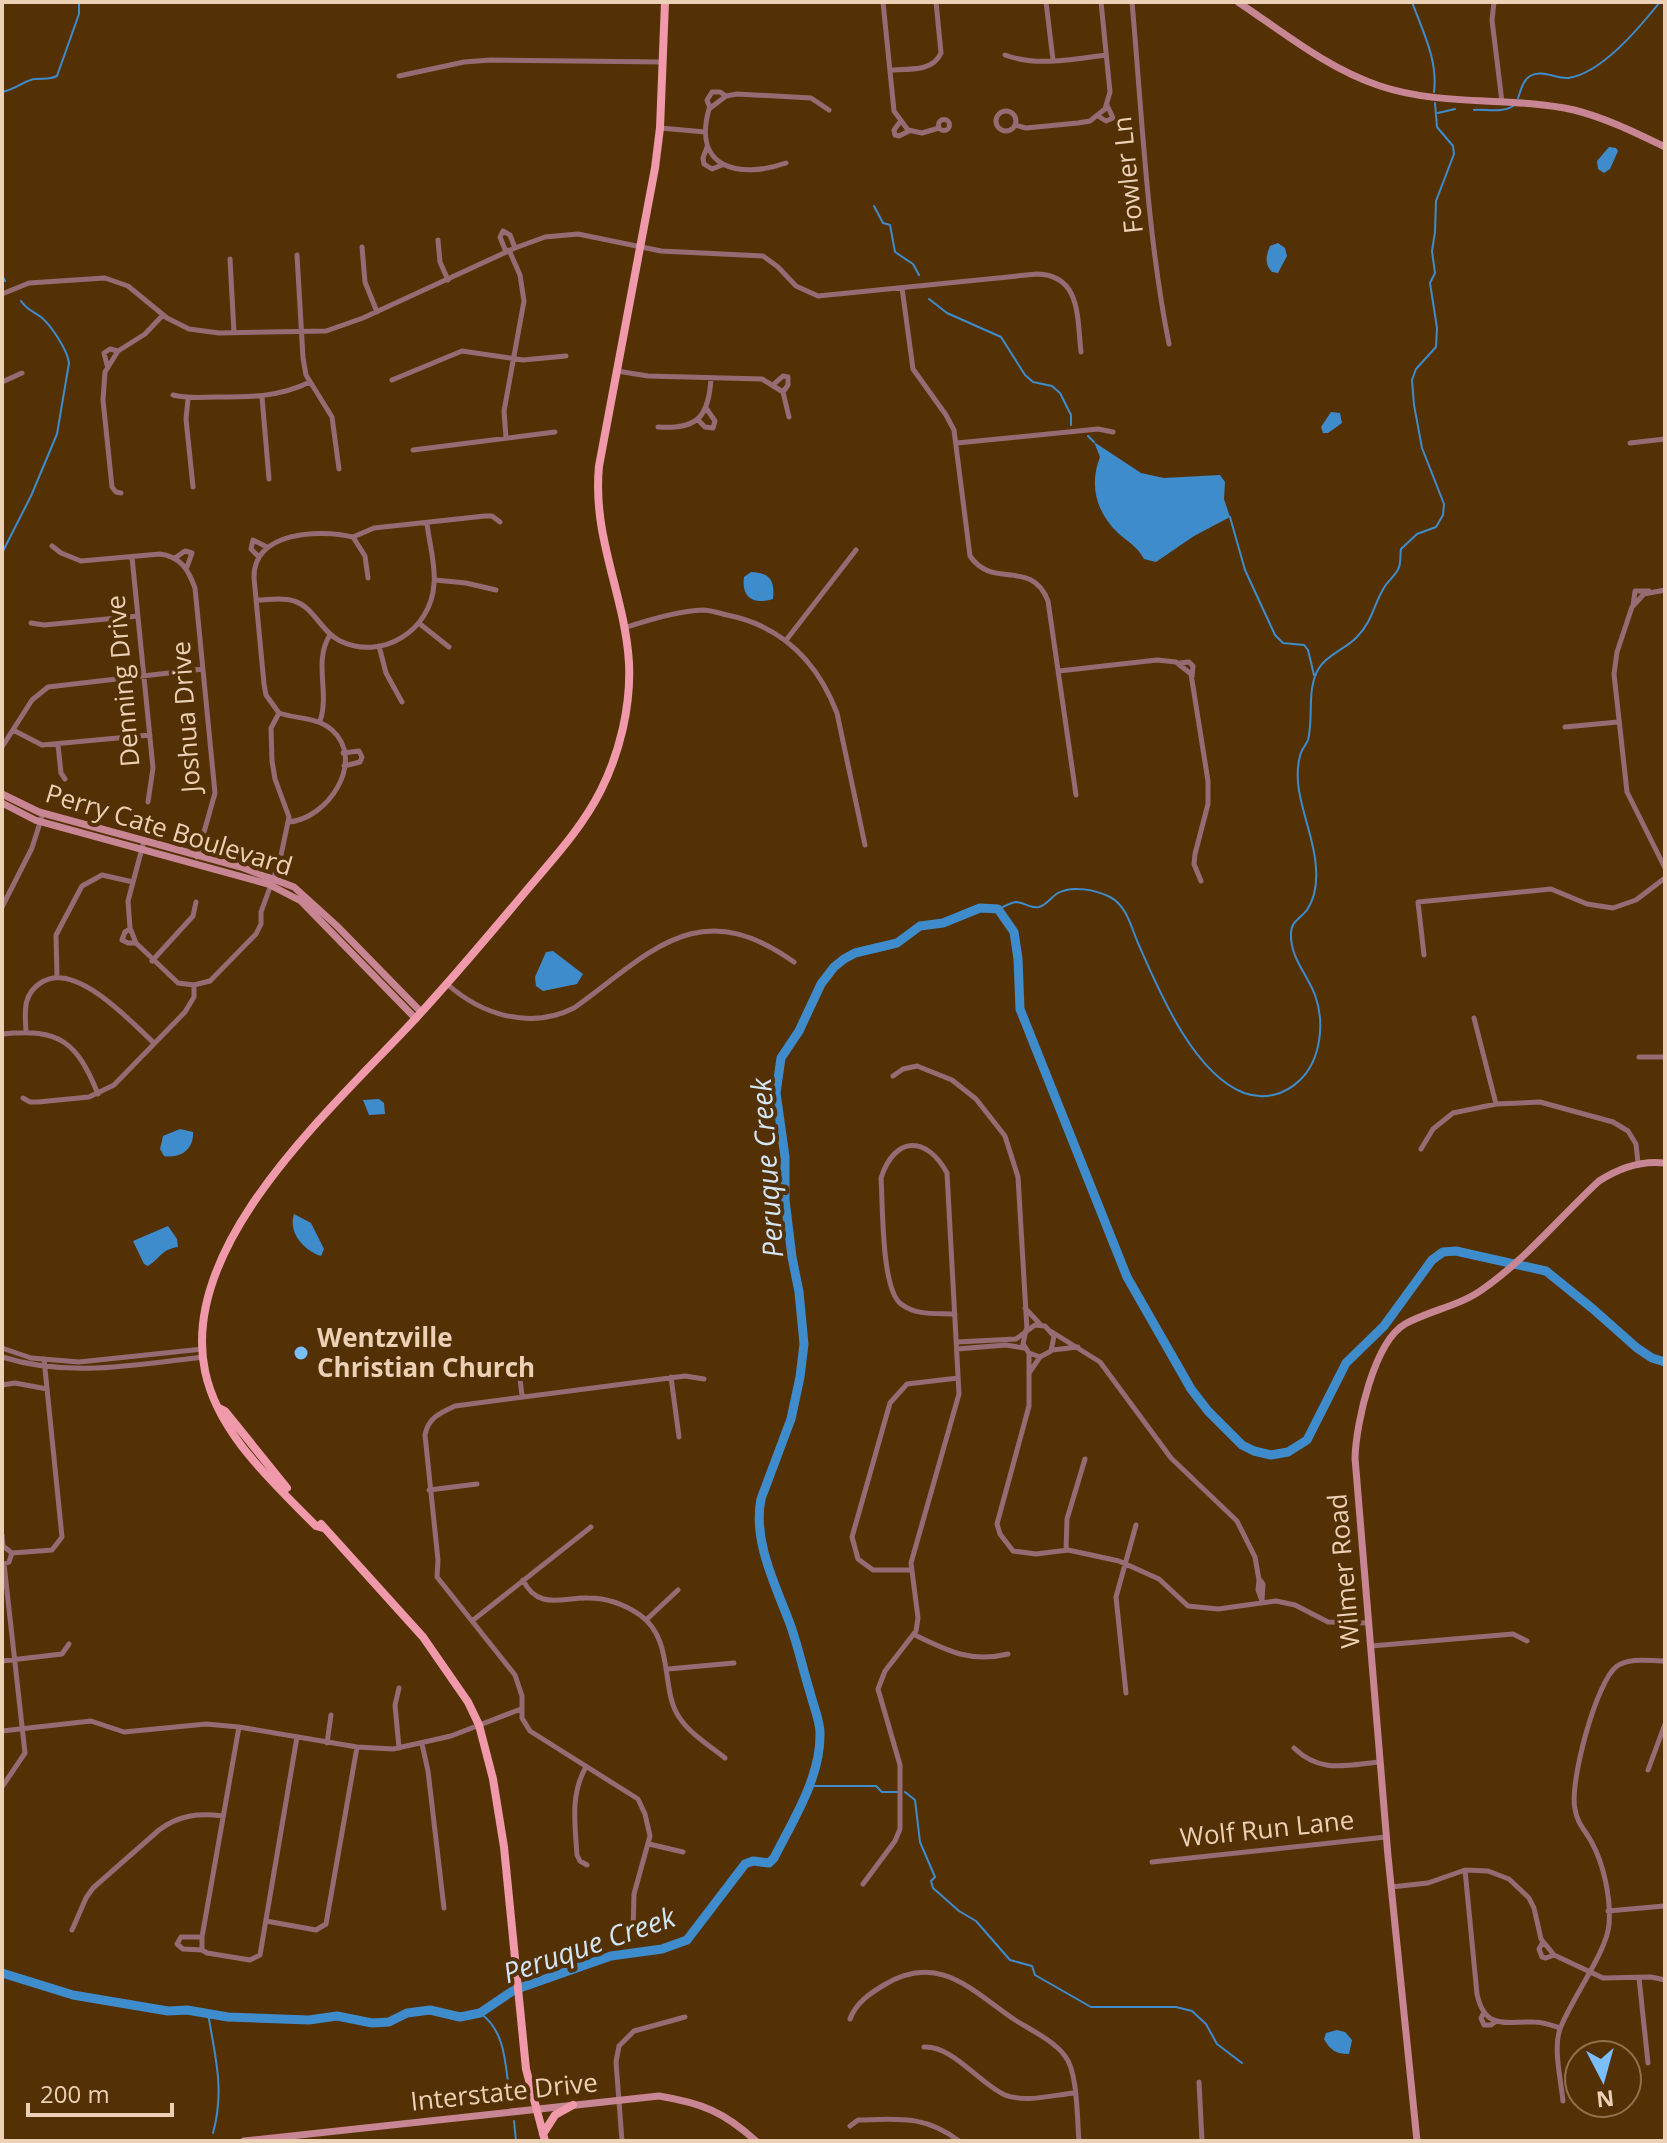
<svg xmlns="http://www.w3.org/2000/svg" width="1667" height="2143" font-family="'Open Sans',sans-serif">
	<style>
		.water { fill: #3f8ccc }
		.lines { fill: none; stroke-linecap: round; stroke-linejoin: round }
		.stream { stroke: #3f8ccc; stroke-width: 2 }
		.river { stroke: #3f8ccc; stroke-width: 9 }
		.street { stroke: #966b73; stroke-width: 5 }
		.secondary { stroke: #c88593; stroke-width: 7 }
		.primary { stroke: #ef99ab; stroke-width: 8 }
		.poi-dot { fill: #7cbef9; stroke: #533105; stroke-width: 3 }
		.labels { text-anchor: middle; stroke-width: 8; stroke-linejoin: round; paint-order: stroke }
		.street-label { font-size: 26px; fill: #ecd1b7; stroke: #533105 }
		.poi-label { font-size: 26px; font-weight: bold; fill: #ecd1b7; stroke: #533105; text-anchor: start }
		.water-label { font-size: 28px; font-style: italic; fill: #d3e6f7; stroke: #533105 }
	</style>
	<rect width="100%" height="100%" fill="#533105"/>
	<path class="water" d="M1609 147 1616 148 1618 151 1610 169 1604 173 1598 169 1597 161Z
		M1278 243 1285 248 1287 256 1278 273 1272 272C1264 263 1266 257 1270 246Z
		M1331 412 1340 413 1342 423 1328 433H1323L1321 427Z
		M1094 442 1141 473 1164 478 1220 475 1225 482 1224 499 1230 517 1194 536 1156 562 1144 559C1137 546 1128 542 1118 533 1096 512 1089 485 1100 457Z
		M751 572C770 573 775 580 773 599 754 605 741 598 744 577Z
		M553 951 583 974 577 984 543 991 536 986 535 977 546 952Z
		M379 1099 384 1103 385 1114 369 1115 363 1100Z
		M180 1129 193 1132C194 1149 181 1159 164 1156L160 1149 163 1136Z
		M294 1214 311 1223 324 1249 321 1256C303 1250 288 1232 294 1214Z
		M168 1226 177 1239 178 1247C160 1250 161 1258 148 1266L144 1264 133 1241Z
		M1337 2030 1345 2032 1352 2040 1349 2054C1336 2054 1330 2050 1324 2039L1326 2033Z"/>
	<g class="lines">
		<path class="stream" d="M1412 2C1423 32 1438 60 1434 92
			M2 92C15 90 27 79 35 79 44 78 49 80 57 76L79 14V2
			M1518 98C1521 90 1523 80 1530 76 1542 69 1556 79 1568 78 1601 74 1640 27 1660 2
			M1474 110C1486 109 1503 113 1513 106
			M1438 113 1455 109
			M874 206 883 223 890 225 895 252 913 264 919 275
			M2 275 5 281
			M929 299 947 313 1001 337 1025 375 1033 382 1052 386 1060 393 1071 415V425
			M1088 436 1094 442
			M1230 517 1245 570 1275 635 1283 643 1304 645 1308 650 1314 675
			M2 553 31 496 57 434 69 363C68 351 51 325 41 317 33 311 27 310 21 301
			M998 909C1003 907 1010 903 1016 902 1024 902 1030 909 1039 907 1047 905 1051 897 1058 893 1072 885 1096 890 1110 897 1127 906 1131 927 1138 943 1159 991 1193 1073 1244 1093 1264 1100 1285 1095 1300 1080 1321 1060 1325 1022 1315 995 1307 974 1290 957 1291 934 1291 921 1300 919 1307 910 1315 898 1317 883 1316 869 1315 832 1290 793 1300 756 1301 750 1306 745 1308 740 1314 717 1306 689 1319 668 1327 655 1345 649 1356 638 1373 621 1373 605 1385 586 1389 580 1397 574 1399 567 1401 562 1400 554 1401 549L1417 534 1436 527 1443 515 1444 504 1422 448 1414 405 1412 380 1416 369 1436 347 1437 328 1430 283 1435 273 1432 251 1435 232 1436 201 1454 154 1453 146 1437 127 1435 103
			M808 1786H876L882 1792H897
			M905 1792 915 1800 920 1842 935 1877 931 1881 933 1888 959 1911 976 1921 1010 1960 1032 1966 1035 1975 1091 2007H1176L1192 2011 1206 2024 1217 2044 1242 2063
			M208 2013C215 2057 225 2089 213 2133
			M480 2013C507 2032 505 2067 510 2097
			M514 2121 516 2141"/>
		<path class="river" d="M2 1973 73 1995 168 2011 187 2010 228 2017 309 2020 337 2016 372 2023 389 2022 407 2013 430 2010 460 2017 480 2013 514 1990 588 1964 611 1956 662 1949 687 1940 745 1864 753 1861 769 1863 774 1858C793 1820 821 1777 820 1733 820 1720 813 1705 810 1692 802 1667 797 1640 787 1616 773 1580 753 1538 761 1499L791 1419 800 1377 804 1344 799 1292 792 1257 785 1200V1157L776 1093 781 1058 799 1031 821 984 834 967 844 959 855 953 897 943 920 926 943 923 980 908 998 909 1014 932 1018 959 1020 1009 1127 1277 1191 1389 1208 1411 1242 1445 1254 1451 1271 1455 1288 1452 1307 1440 1346 1363 1384 1326 1432 1260 1443 1252 1456 1251 1546 1271 1593 1309 1637 1348 1652 1358 1665 1362"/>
		<path class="street" d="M883 2 894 111 908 130 922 133 939 128
			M1046 2 1053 60
			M1132 2C1142 114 1147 234 1169 344
			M1494 2 1492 20 1502 102
			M1005 55C1037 67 1072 59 1106 55
			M890 70C908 69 933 72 941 53L936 2
			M399 76 464 62 491 60 662 62
			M710 108 707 100 712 92H720L726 96
			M996 121a10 10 0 1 1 20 0a10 10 0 1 1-20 0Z
			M1098 116 1106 121 1113 118 1107 105
			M938.5 125a5.5 5.5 0 1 1 11 0a5.5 5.5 0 1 1-11 0Z
			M900 122 894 130 895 135 899 136 909 131
			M1015 125 1026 128 1078 123 1090 121 1105 109 1110 92 1101 2
			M660 128 705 132
			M707 147 703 158 704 164 712 169 722 165
			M786 163C740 179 692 169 709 109L726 96 737 94 811 98 829 110
			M438 240 440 262 448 280
			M362 247 365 282 377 312
			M506 252 500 237 503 231 510 235 515 248
			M297 255 303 358 306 375 332 417 339 469
			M230 259 234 333
			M902 288 913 369 946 415 954 430 970 556C993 590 1032 558 1048 601L1076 795
			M2 294 29 283 105 278 128 286 167 318 189 329 219 333 326 331 363 318 515 248 545 237 578 234 661 251 763 256 778 267 796 286 818 296 1037 274C1081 275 1077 317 1081 352
			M107 365 104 353 110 349 118 351
			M617 371 648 376 762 379 783 392 789 417
			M392 380 462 351 523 360 566 356
			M2 382 22 373
			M774 384 783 376 788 377V385L783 392
			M173 395C188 399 202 397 217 397 251 397 279 397 310 382
			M262 397 269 479
			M188 399 186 419 193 487
			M698 420 705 427 713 428 715 421 706 408
			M658 427C698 430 709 416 711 378
			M506 438 504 411 524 301 520 275 509 250
			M957 443 1098 429 1113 432
			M1630 443 1665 439
			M413 450 555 432
			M121 493 116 492 112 487 103 400 105 372 118 351 145 334 163 315
			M353 537 374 528 485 516H492L500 522
			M52 546 61 553 81 561 160 554C181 557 188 569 195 588L215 793 197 857
			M132 557 153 768 148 802
			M259 557 251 549 253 540 267 547
			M175 558 185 551 192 553 187 567
			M435 580 466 583 496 590
			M1665 590 1644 594 1632 607 1617 652 1614 674 1627 792 1665 868
			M257 600C269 600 282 597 294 601 314 607 321 632 340 641 382 661 431 631 434 584 436 565 429 543 427 523
			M1633 606 1635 591H1649
			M31 623 44 625 138 616
			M420 624 449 647
			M624 628C648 620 678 611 703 610 710 610 719 613 727 615 782 626 817 661 837 713L865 845
			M787 639 856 550
			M379 646 386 673 402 702
			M1180 663 1189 662 1193 666 1192 677
			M1059 671 1157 660 1176 662 1191 674 1208 781V804L1195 854 1194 864 1201 881
			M320 721C330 693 313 661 330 635
			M1565 727 1618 722
			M13 730 42 745 150 735
			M58 745 61 773 65 779
			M2 747 32 700 48 687 203 669
			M343 753 359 751 362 757 360 762 344 766
			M288 822C327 820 367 761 332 730 318 717 296 719 279 713L266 695 264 684 254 578C253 531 320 529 353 537L365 556 368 578
			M144 841 128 901 130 928 136 943 178 983 194 985 210 981 256 934 261 924V912L280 860 289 817 275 779 272 761 271 728 279 713
			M2 907 32 848 43 813
			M130 929 125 932 122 940 128 943H136
			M1424 955 1418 902 1551 889 1587 904 1613 908 1636 900 1665 878
			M152 961 193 916 196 902
			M57 977 56 935 82 886 102 875 133 882
			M447 984C482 1015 530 1030 574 1008 651 953 697 893 794 962
			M1474 1018 1496 1104
			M26 1032C25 1012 22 994 42 982 76 961 131 1022 154 1043
			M2 1034C60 1028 77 1042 98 1094
			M1639 1057H1665
			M893 1076 903 1069 917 1066 952 1080 976 1099 1005 1136 1018 1177 1027 1330
			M23 1098 30 1102H38L89 1097 114 1085 185 1012 194 997V985
			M1421 1149 1433 1129 1453 1113 1496 1104 1540 1102 1613 1122 1628 1131 1636 1144 1638 1163
			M1025 1308 1040 1324
			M1052 1332 1100 1362 1171 1458 1237 1521 1255 1557 1259 1580 1258 1590 1262 1601
			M957 1342 1016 1339 1035 1325 1045 1326 1054 1336 1051 1351 1040 1357 1029 1353 1023 1344 1026 1330
			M2 1348 31 1358 79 1362 203 1349
			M957 1349 1006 1345 1024 1348
			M1052 1350 1078 1347
			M1029 1353V1406L997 1524 1000 1534 1013 1551 1036 1554 1068 1550 1119 1561 1159 1579 1188 1606 1218 1609 1276 1601 1295 1605 1328 1622 1368 1623
			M2 1357C70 1378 134 1365 203 1357
			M519 1370 522 1396
			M1029 1373 1040 1357
			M671 1377 679 1437
			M2 1385 15 1383 47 1389
			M429 1490 477 1484
			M2 1535 3 1546
			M3 1546 12 1553 9 1562 4 1564
			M1066 1550 1067 1519 1085 1459
			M12 1553 52 1550 62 1537 44 1359
			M911 1570H873L858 1559 852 1537 890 1403 907 1384 958 1378
			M523 1580C538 1611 563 1597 588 1598 607 1598 624 1604 640 1615 675 1640 660 1689 679 1717 689 1733 710 1746 725 1758
			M1260 1580 1263 1584 1262 1600
			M646 1620 678 1590
			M472 1621 591 1527
			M915 1635C948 1651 971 1663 1008 1654
			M1371 1646 1513 1634 1527 1641
			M2 1661 62 1654 69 1644
			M668 1669 734 1663
			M1126 1693 1116 1597 1136 1525
			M239 1727 202 1937V1950L207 1953 250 1960 260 1955 297 1737
			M2 1731 91 1721 124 1732 206 1724 239 1727 357 1747 393 1749 451 1736 521 1709
			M327 1743 331 1715
			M422 1744 428 1771 444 1908
			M399 1748 395 1705 399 1688
			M1294 1748C1321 1774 1346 1765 1380 1762
			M586 1767C570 1794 575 1825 577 1855L580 1861 587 1865
			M1648 1770 1665 1724
			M2 1787 25 1753 4 1564
			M649 1844 683 1852
			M1152 1862 1386 1837
			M1465 1870 1477 1994C1485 2031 1506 2021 1534 2022 1543 2022 1551 2025 1560 2028
			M863 1884 895 1841 900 1829V1765L878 1689 885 1671 916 1631 918 1618 911 1563 959 1394 947 1173C927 1136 895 1135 881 1178 883 1204 881 1289 901 1304 917 1316 936 1313 955 1314
			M1391 1887 1428 1883 1465 1870 1488 1871 1509 1879 1529 1898 1534 1908 1541 1939 1554 1955 1603 1978 1651 1977 1665 1980
			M1608 1911 1664 1906
			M266 1921 316 1930 326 1924 357 1747
			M72 1930 86 1898 93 1888 159 1830C179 1815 198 1813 223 1816
			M633 1932 634 1894 650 1836 645 1814 638 1799 530 1731 522 1718V1696L515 1675 437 1577 438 1560 425 1435C428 1418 440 1413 455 1406L685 1376 704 1379
			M202 1937H181L177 1944 183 1949 202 1950
			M1543 1942 1539 1949 1542 1957 1546 1958 1554 1955
			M1639 1978 1648 2063
			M1484 2012 1481 2018 1484 2025H1491L1495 2022
			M850 2019C856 2003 869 1994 884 1985 939 1952 971 1990 1015 2020 1031 2030 1054 2041 1065 2056 1078 2072 1077 2120 1079 2141
			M924 2047C952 2045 980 2084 1005 2095 1024 2103 1054 2095 1074 2093
			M1199 2082 1202 2141
			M1563 2101C1561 2080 1553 2049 1560 2029 1570 2001 1608 1950 1609 1924 1611 1899 1604 1864 1591 1841 1585 1830 1577 1823 1575 1809 1569 1784 1596 1681 1617 1666 1631 1657 1649 1661 1665 1661
			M850 2126 858 2120C899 2119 925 2115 959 2141
			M622 2141 616 2062 619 2046 634 2031 685 2017"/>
		<path class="secondary" d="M1238 2C1283 32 1328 69 1380 86 1443 107 1510 96 1574 110 1606 118 1636 133 1665 147
			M2 794 39 812 241 867 294 887 337 926 421 1012
			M2 803 35 820 268 884 301 901 416 1019
			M244 2141 659 2096C702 2103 724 2112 756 2141
			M1417 2141 1388 1856 1355 1458C1356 1423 1374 1342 1405 1324 1430 1310 1460 1306 1483 1289 1526 1259 1560 1217 1599 1181 1619 1168 1640 1160 1665 1163"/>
		<path class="primary" d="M219 1408 225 1411 287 1488
			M321 1524 423 1637 468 1702 479 1725 493 1779 504 1847 526 2069 545 2141
			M323 1528 316 1526C273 1482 218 1434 205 1371 178 1242 337 1104 416 1018 454 977 490 934 526 891 553 859 582 828 601 790 620 752 631 706 629 663 625 595 592 538 599 466L655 168 660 128 665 2
			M543 2134 555 2115 573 2105"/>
	</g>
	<circle class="poi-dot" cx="301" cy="1353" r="8"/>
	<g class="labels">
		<g class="street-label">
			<text transform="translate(1128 175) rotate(-96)" y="9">Fowler Ln</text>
			<text transform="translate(123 681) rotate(-95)" y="9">Denning Drive</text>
			<text transform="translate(186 717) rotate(-94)" y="9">Joshua Drive</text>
			<text transform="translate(169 830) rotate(17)" y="9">Perry Cate Boulevard</text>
			<text transform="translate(1344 1571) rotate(-95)" y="9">Wilmer Road</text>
			<text transform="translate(1267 1829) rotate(-6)" y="9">Wolf Run Lane</text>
			<text transform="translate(504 2092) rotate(-6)" y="9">Interstate Drive</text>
		</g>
		<g class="poi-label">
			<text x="317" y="1347">Wentzville<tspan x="317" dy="30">Christian Church</tspan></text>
		</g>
		<g class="water-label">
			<text transform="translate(767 1168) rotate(-94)" y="10">Peruque Creek</text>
			<text transform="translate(589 1945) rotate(-19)" y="10">Peruque Creek</text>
		</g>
	</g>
	<rect width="1667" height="2143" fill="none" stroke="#ecd1b7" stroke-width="8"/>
	<g transform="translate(1603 2079) rotate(174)"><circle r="38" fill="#533105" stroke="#90714c" stroke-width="2"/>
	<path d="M0-6L14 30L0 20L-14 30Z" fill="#7cbef9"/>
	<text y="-12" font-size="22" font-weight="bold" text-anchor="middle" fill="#ecd1b7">N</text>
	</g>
	<path d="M28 2103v12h144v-12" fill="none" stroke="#ecd1b7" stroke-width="4"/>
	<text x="40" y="2103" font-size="24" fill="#ecd1b7" stroke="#533105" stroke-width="6" paint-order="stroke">200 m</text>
</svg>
